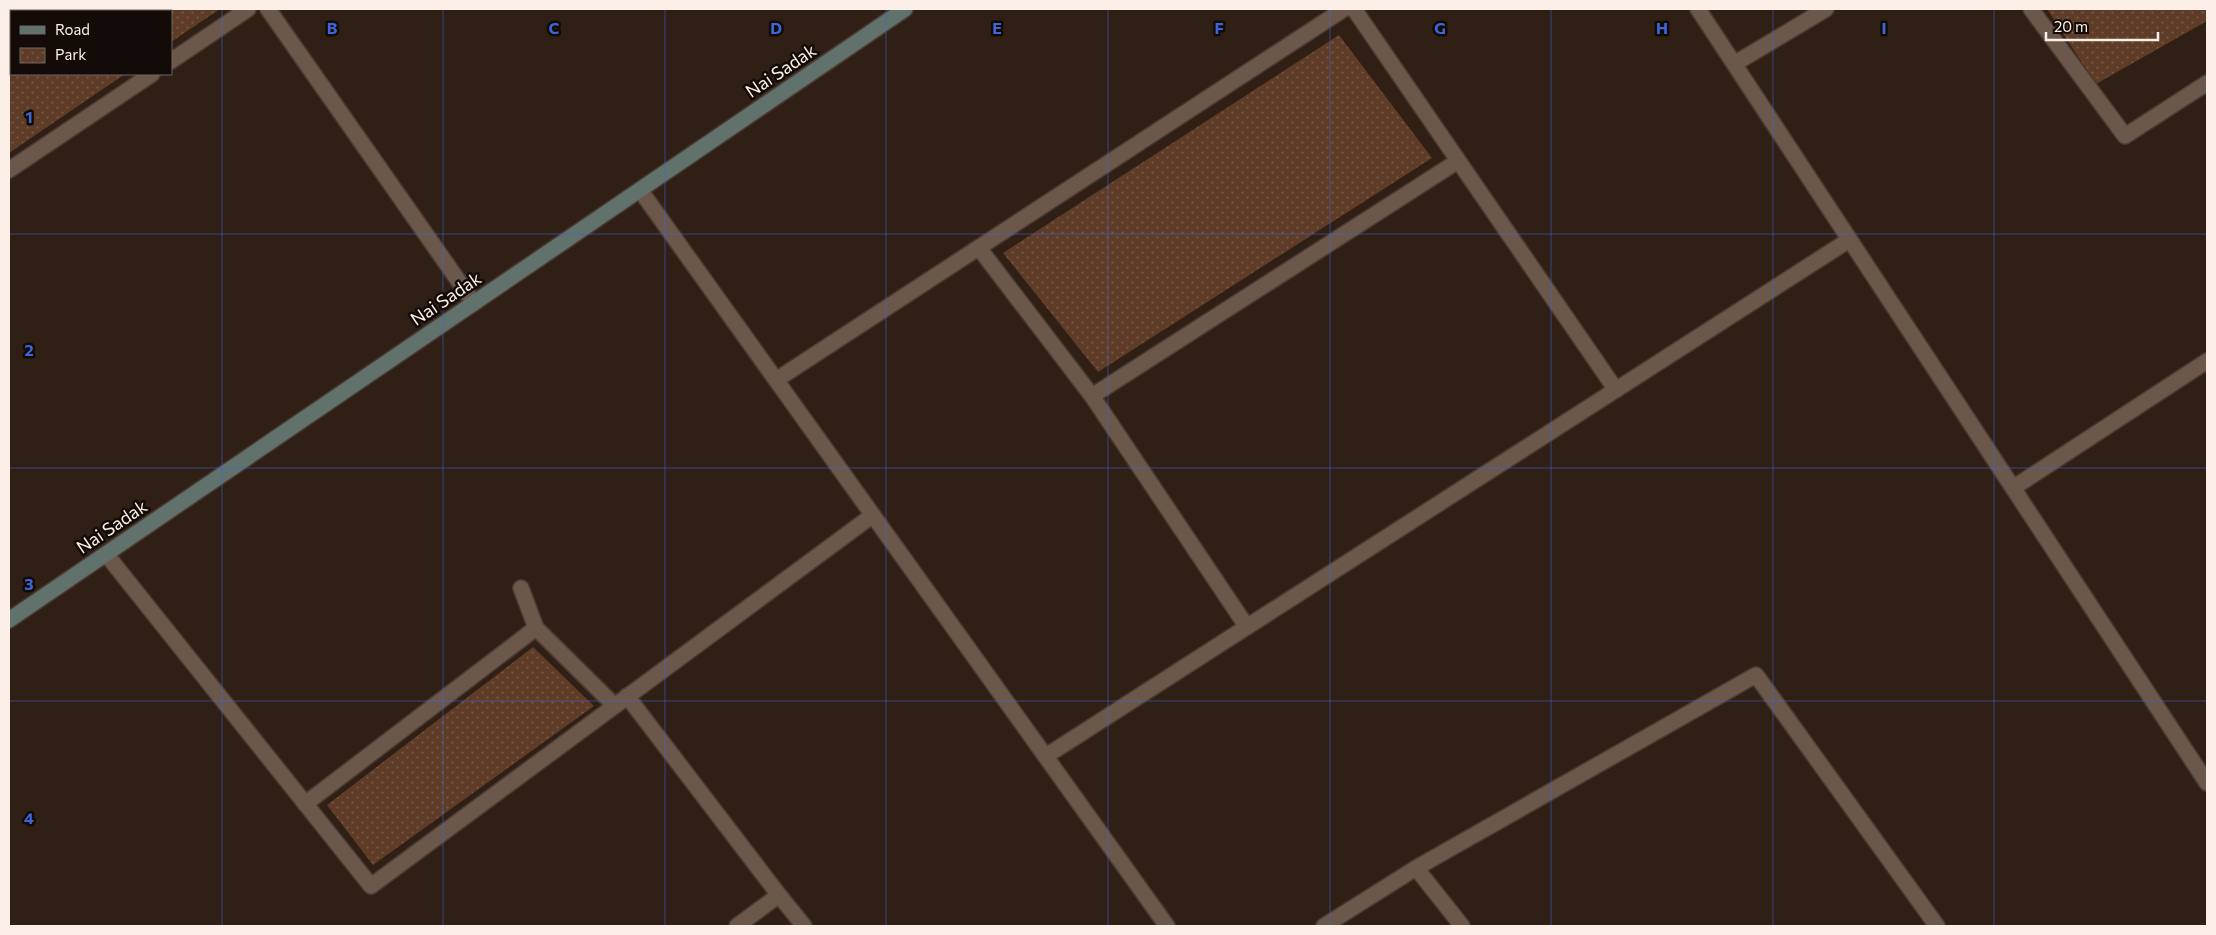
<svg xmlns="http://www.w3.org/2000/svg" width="2216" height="935" font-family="Commissioner,sans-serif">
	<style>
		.park { fill: url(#park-dots) }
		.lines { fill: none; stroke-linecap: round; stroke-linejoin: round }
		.street-casing { stroke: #4a3b34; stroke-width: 18 }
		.secondary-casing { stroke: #4a3b34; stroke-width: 18 }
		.street { stroke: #6c574b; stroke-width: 15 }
		.secondary { stroke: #61716c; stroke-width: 15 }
		.grid { fill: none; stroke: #3e66da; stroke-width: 1; stroke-opacity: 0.55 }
		.labels { text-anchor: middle; stroke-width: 5; stroke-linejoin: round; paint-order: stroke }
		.street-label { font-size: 18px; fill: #fbefe7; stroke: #130b07 }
		.grid-label { font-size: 16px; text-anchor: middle; font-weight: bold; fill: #3e66da; stroke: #130b07; stroke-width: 5; stroke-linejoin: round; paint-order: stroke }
	</style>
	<defs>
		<pattern id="park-dots" width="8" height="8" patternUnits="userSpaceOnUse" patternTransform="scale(1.25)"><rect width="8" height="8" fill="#5e3c27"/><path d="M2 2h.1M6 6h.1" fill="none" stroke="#765846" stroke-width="1.8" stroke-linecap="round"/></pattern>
	</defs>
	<rect width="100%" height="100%" fill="#301f15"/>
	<path class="park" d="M22 9H220L171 42V11H18Z
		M2047 9H2207V21L2096 84Z
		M11 15V74H125L9 153V17Z
		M1339 35 1432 158 1098 372 1003 253Z
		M533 647 594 706 373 865 327 805Z"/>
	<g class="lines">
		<defs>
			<path id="street" d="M268 9 474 303
				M1354 9 1616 390
				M1698 9 2207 783
				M2031 9 2125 136 2207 83
				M171 61 248 9
				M1734 64 1826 9
				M9 170 152 74
				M640 190 1167 926
				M979 248 1092 396 1458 161
				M776 380 1344 9
				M1092 396 1247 627
				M2013 488 2207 361
				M106 554 371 886 873 515
				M521 588 536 628
				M627 696 779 895 737 926
				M1046 756 1849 240
				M305 804 536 628 615 706
				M1416 868 1462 926
				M779 895 804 926
				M1324 926 1416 868 1756 675 1937 926"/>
			<path id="secondary" d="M9 620 905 9"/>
		</defs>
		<use href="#street" class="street-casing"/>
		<use href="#secondary" class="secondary-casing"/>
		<use href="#street" class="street"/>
		<use href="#secondary" class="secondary"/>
	</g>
	<path class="grid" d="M222 9V926M443 9V926M665 9V926M886 9V926M1108 9V926M1330 9V926M1551 9V926M1773 9V926M1994 9V926M9 234H2207M9 468H2207M9 701H2207"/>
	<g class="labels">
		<g class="street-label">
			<text transform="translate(781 71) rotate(-34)" y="6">Nai Sadak</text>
			<text transform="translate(446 299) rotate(-34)" y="6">Nai Sadak</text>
			<text transform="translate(112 527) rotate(-34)" y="6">Nai Sadak</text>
		</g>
	</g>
	<g class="grid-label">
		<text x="332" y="34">B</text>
		<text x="554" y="34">C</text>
		<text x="776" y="34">D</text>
		<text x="997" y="34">E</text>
		<text x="1219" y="34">F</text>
		<text x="1440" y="34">G</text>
		<text x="1662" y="34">H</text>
		<text x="1884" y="34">I</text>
		<text x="29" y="123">1</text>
		<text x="29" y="356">2</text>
		<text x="29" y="590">3</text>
		<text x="29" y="824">4</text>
	</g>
	<rect width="2216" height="935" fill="none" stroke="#fbefe7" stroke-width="20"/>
	<rect x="10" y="10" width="162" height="65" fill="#130b07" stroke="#706661"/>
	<rect x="20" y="26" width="25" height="8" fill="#61716c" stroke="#706661"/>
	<text x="55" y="35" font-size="15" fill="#fbefe7">Road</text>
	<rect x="20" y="48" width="25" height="15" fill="url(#park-dots)" stroke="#706661"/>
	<text x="55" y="60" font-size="15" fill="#fbefe7">Park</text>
	<path d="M2046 32v8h112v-8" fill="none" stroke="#fbefe7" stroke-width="2.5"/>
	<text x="2054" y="32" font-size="15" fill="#fbefe7" stroke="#130b07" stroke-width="4" paint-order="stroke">20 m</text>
</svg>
